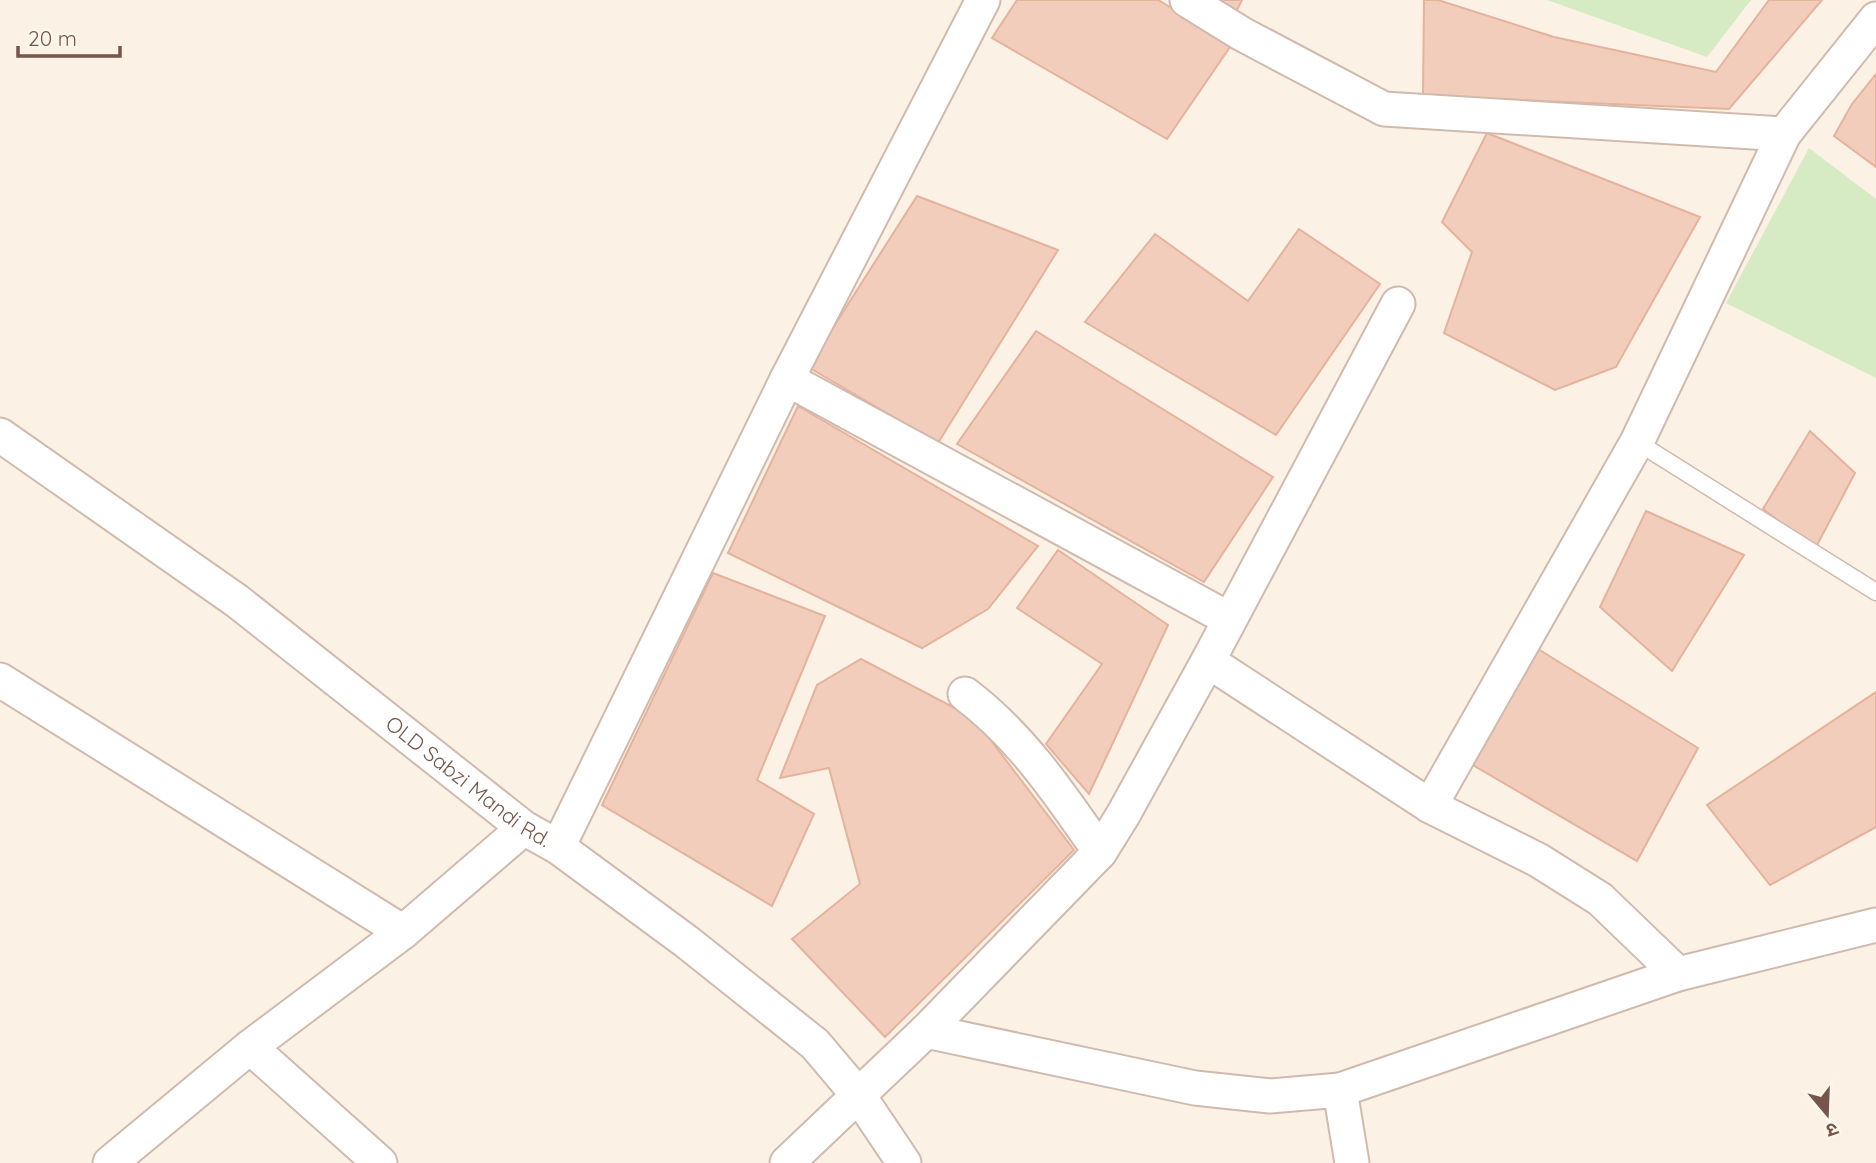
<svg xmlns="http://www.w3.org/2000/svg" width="1876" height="1163" font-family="Quicksand,'Noto Sans Devanagari',sans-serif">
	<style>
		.green { fill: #d6eac3 }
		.building { fill: #f2cdbc; stroke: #e5b29c; stroke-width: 2 }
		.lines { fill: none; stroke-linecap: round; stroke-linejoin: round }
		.lane-casing { stroke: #d0baae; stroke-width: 19 }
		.street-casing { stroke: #d0baae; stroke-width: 37 }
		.lane { stroke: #fff; stroke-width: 16 }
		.street { stroke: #fff; stroke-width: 33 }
		.labels { text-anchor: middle; stroke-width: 5; stroke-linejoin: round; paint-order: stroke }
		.street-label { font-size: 21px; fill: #76564a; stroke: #fff6eb }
	</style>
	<rect width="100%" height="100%" fill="#fcf1e5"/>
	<path class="green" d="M1547 0H1751L1707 57Z
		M1809 148 1876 199V378L1726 303Z"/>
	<path class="building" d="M1017 0H1158L1232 44 1167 139 992 38Z
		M1193 0H1242L1230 24Z
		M1424 0H1438L1554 37 1716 72 1769 0H1822L1729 109 1423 96Z
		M1876 74V167L1834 136 1852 104Z
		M1487 133 1700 217 1616 367 1555 390 1444 333 1472 252 1442 222Z
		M917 196 1058 250 938 443 808 367Z
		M1299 229 1380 284 1276 435 1085 322 1155 234 1248 301Z
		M1036 331 1273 477 1204 582 957 444Z
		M798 406 1038 546 988 609 922 648 728 553Z
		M1810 431 1855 473 1815 549 1763 509Z
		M1646 511 1744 555 1672 671 1600 607Z
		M1058 550 1168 625 1089 794 1046 744 1102 664 1017 608Z
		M713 573 825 616 757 780 814 814 772 906 602 805Z
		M1538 649 1698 748 1637 861 1459 757Z
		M861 659 974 718 1074 850 885 1037 792 939 860 884 829 768 780 778 817 685Z
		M1876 692V827L1770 885 1707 805Z"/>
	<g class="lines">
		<defs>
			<path id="lane" d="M1637 442 1876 592"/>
			<g id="street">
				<path d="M1187 0 1242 34 1384 109 1784 134"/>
				<path d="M787 379 1229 619"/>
				<path id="s1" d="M0 435 237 601 524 828 558 847 687 942 815 1044 859 1096 904 1163"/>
				<path d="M1208 661 1430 806 1538 860 1600 899 1678 974"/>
				<path d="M0 680 403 932"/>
				<path d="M965 694C1021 736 1060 794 1100 852"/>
				<path d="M1430 806 1637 442 1784 134 1876 19"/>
				<path d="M558 847 787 379 983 0"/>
				<path d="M926 1031 1100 852 1123 815 1208 661 1398 304"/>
				<path d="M250 1047 380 1163"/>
				<path d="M110 1163 250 1047 403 932 524 828"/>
				<path d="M787 1163 926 1031 1195 1088 1270 1096 1340 1090"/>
				<path d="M1352 1163 1340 1090 1678 974 1876 925"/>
			</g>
		</defs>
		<use href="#lane" class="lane-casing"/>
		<use href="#street" class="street-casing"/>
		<use href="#lane" class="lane"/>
		<use href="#street" class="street"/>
	</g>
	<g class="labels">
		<g class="street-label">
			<text dy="7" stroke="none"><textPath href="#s1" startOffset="583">OLD Sabzi Mandi Rd.</textPath></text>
		</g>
	</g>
	<g transform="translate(1827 1114) rotate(161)" stroke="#fff6eb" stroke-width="5" paint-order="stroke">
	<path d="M0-5L12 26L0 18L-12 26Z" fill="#76564a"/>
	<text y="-10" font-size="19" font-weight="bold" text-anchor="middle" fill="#76564a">उ</text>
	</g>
	<path d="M18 46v10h102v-10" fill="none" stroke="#76564a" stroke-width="3.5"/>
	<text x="28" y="46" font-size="21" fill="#76564a" stroke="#fff6eb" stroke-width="5" paint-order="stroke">20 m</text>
</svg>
